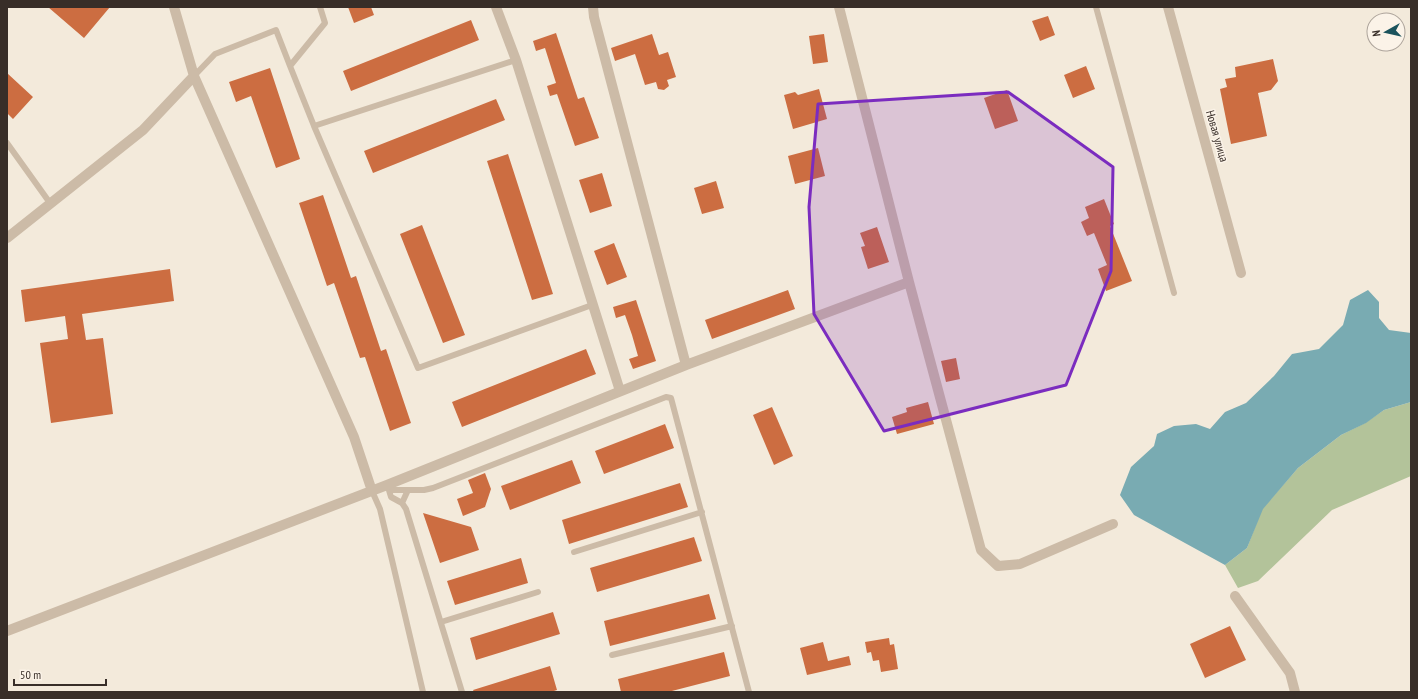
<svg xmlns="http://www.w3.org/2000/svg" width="1418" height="699" font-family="'PT Sans Narrow',sans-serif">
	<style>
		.green { fill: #b3c39a }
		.water { fill: #79abb2 }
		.building { fill: #cc6d41 }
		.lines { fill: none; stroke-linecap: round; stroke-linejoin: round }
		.service { stroke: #ccbba7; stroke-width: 6 }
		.minor { stroke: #ccbba7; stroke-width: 10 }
		.marked { fill: #7b2cbf; fill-opacity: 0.2; stroke: #7b2cbf; stroke-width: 3; stroke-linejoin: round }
		.labels { text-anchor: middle; stroke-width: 3; stroke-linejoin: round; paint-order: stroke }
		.street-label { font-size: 12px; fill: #382e28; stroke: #fbf3e8 }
	</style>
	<rect width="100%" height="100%" fill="#f3eadb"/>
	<path class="green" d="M1411 402V476L1332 510 1258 581 1238 588 1225 565 1247 548 1262 509 1298 468 1341 435 1365 423 1384 410Z"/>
	<path class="water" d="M1368 290 1379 302V318L1389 330 1411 333V402L1384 410 1366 423 1341 435 1298 468 1263 509 1247 548 1225 565 1134 515 1120 495 1131 467 1154 446 1157 434 1174 426 1196 424 1210 429 1225 412 1246 403 1274 376 1292 354 1319 349 1343 325 1350 300Z"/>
	<path class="building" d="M48 7H110L84 38Z
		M348 7H371L374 15 354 23Z
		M1048 16 1055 35 1040 41 1032 21Z
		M471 20 479 40 351 91 343 71Z
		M556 33 578 99 584 97 599 138 575 146 557 94 550 96 547 86 556 83 545 48 536 51 533 41Z
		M652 34 659 55 668 52 676 77 667 80 669 86 664 90 658 89 656 82 645 85 635 54 615 61 611 48Z
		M824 34 828 62 813 64 809 36Z
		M1273 59 1278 81 1271 90 1258 93 1267 136 1231 144 1220 89 1227 87 1225 79 1236 77 1235 67Z
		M1086 66 1095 89 1073 98 1064 75Z
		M270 68 300 159 276 168 251 96 236 102 229 82Z
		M7 73 33 97 13 119 7 113Z
		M819 89 827 119 793 129 784 95 795 92 798 95Z
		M1007 90 1018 121 995 129 984 98Z
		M496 99 505 120 373 173 364 151Z
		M818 148 825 176 795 184 788 156Z
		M508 154 553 294 532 300 487 161Z
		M602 173 612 206 590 213 579 180Z
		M716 181 724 208 702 214 694 188Z
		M323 195 351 278 356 276 381 351 386 349 411 423 390 431 365 357 360 358 334 283 327 286 299 203Z
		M1104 199 1114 224 1110 226 1132 281 1106 291 1098 269 1107 265 1094 233 1087 236 1081 222 1089 218 1085 207Z
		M422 225 465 335 443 343 400 234Z
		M877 227 889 262 868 269 861 247 865 246 860 233Z
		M614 243 627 277 607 285 594 251Z
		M170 269 174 301 82 314 86 340 103 338 113 414 51 423 40 343 68 339 65 316 25 322 21 290Z
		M788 290 795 309 712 339 705 320Z
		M636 300 656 361 633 369 629 359 638 356 632 335 625 315 616 318 613 307Z
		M586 349 596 374 462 427 452 402Z
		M956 358 960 379 946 382 941 361Z
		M928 402 934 424 897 434 892 417 907 412 906 408Z
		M772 407 793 456 774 465 753 415Z
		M665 424 674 448 604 474 595 451Z
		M572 460 581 483 510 510 501 486Z
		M485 473 491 489 485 507 463 516 457 499 473 493 468 480Z
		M680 483 688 507 569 544 562 520Z
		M423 513 471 527 479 550 440 563Z
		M694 537 702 561 597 592 590 568Z
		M521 558 528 583 455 605 447 581Z
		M709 594 716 619 610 646 604 621Z
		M553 612 560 634 476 660 470 638Z
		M1230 626 1246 660 1205 678 1190 644Z
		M889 638 890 645 894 644 898 669 881 672 879 660 873 661 871 652 867 653 865 642Z
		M823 642 828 661 849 656 851 665 807 675 800 648Z
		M724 652 730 676 668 692H621L618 679Z
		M550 666 557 690 551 692H474L473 690Z"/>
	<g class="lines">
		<path class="service" d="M1096 7 1174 293
			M516 60 314 126 418 368 592 305
			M194 76 215 54 276 30 290 66
			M314 126 290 66 325 23 320 7
			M7 143 50 203
			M388 487 391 497 402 503 406 509 462 692
			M389 490H424L433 488 666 397 671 398 749 692
			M372 491 380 509 423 692
			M402 503 408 490
			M574 552 702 512
			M441 622 538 592
			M612 655 732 626"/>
		<path class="minor" d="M174 7 194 76 354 437 372 491
			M496 7 516 60 620 391
			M593 7 594 17 686 365
			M839 7 909 282 981 550 998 566 1020 564 1113 524
			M1168 7 1241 273
			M7 238 143 130 194 76
			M1235 596 1290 673 1295 692
			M7 631 387 485 686 365 909 282"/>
	</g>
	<path class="marked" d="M1008 92 1113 167 1111 271 1066 385 884 431 814 314 809 207 818 104Z"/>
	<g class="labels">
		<g class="street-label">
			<text transform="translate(1217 136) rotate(74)" y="4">Новая улица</text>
		</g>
	</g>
	<rect width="1418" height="699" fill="none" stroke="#382e28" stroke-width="16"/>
	<g transform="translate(1386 32) rotate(262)"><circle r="19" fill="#fbf3e8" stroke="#ada49b"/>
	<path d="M0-3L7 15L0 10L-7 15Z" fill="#1b535c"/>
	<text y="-6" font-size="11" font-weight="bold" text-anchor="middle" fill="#382e28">N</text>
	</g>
	<path d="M14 679v6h92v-6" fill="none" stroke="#382e28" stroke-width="2"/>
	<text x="20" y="679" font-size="12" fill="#382e28" stroke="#fbf3e8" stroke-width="3" paint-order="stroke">50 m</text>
</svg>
